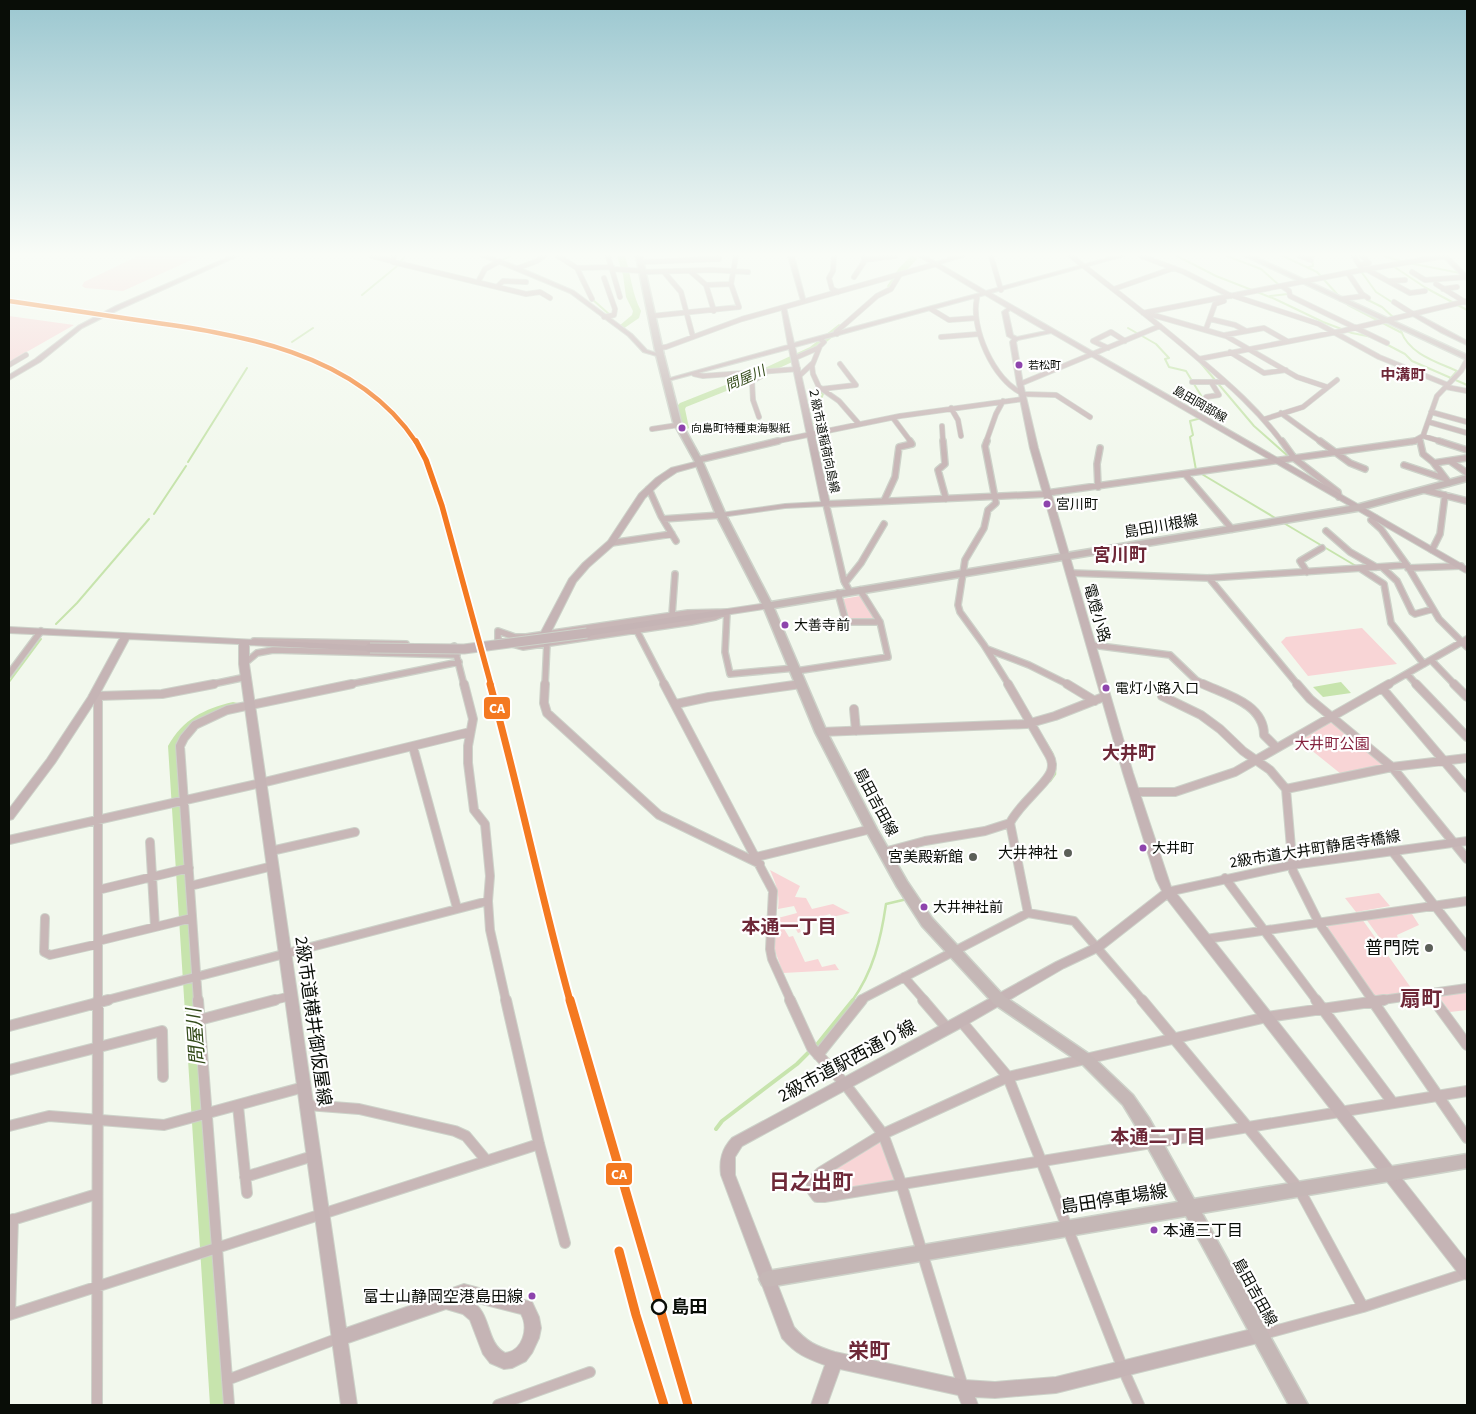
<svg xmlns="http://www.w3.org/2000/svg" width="1476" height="1414" font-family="'Source Sans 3','Noto Sans JP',sans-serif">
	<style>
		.green { fill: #f8d5d6 }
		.water { fill: #c7e4ad }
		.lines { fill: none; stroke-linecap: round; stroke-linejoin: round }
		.stream-far2 { stroke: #c7e4ad; stroke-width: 2 }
		.stream-far1 { stroke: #c7e4ad; stroke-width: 2.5 }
		.stream { stroke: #c7e4ad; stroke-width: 4 }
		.river { fill: #c7e4ad; fill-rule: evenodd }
		.street-far3-casing { stroke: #cdd2c9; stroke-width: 6 }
		.street-far2-casing { stroke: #cdd2c9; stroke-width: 8 }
		.street-far1-casing { stroke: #cdd2c9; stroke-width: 10 }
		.street-casing { stroke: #cdd2c9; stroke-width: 12 }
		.secondary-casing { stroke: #cdd2c9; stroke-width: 2 }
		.primary-casing { stroke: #cdd2c9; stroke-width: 3 }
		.street-far3 { stroke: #c8b7b7; stroke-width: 4.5 }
		.street-far2 { stroke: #c8b7b7; stroke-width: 5.5 }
		.street-far1 { stroke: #c8b7b7; stroke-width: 8 }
		.street { stroke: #c8b7b7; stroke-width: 10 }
		.secondary { fill: #c5b4b5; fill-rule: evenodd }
		.primary { fill: #c5b7b6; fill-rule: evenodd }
		.secondary-bridge-casing { stroke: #cdd2c9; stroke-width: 11; stroke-linecap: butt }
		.secondary-bridge { stroke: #c5b4b5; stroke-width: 9 }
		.rail-1-far3-casing { stroke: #fff; stroke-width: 7 }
		.rail-1-far2-casing { stroke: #fff; stroke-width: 9 }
		.rail-1-far1-casing { stroke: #fff; stroke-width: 11 }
		.rail-1-casing { stroke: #fff; stroke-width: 13 }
		.rail-1-far3 { stroke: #f47921; stroke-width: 4.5 }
		.rail-1-far2 { stroke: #f47921; stroke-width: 5.5 }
		.rail-1-far1 { stroke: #f47921; stroke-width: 7 }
		.rail-1 { stroke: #f47921; stroke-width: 9 }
		.bus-dot { fill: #8e44ad; stroke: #fff; stroke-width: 2 }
		.poi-dot { fill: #5b5f58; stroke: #fff; stroke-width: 2 }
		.stop-dot { fill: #fff; stroke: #090d07; stroke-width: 2.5 }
		.labels { text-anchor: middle; stroke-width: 4.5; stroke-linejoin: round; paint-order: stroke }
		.far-bus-label { font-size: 11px; fill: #090d07; stroke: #fff; text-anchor: start }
		.far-street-label { font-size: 12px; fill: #090d07; stroke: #fff }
		.far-water-label { font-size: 14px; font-style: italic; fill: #334b19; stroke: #fff }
		.bus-label { font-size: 14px; fill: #090d07; stroke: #fff; text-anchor: start }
		.far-quarter-label { font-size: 15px; font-weight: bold; fill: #6e2838; stroke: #fff }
		.street-label { font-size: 15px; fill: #090d07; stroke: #fff }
		.park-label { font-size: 15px; fill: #84213d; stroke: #fff }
		.poi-label { font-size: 15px; fill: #090d07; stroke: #fff; text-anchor: end }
		.near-bus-label { font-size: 16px; fill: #090d07; stroke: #fff; text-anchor: start }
		.quarter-label { font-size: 18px; font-weight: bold; fill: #6e2838; stroke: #fff }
		.near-poi-label { font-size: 18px; fill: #090d07; stroke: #fff; text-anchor: end }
		.near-street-label { font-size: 18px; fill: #090d07; stroke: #fff }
		.near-stop-label { font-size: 18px; font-weight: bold; fill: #090d07; stroke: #fff; text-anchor: start }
		.near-neighbourhood-label { font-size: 19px; font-weight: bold; fill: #6e2838; stroke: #fff }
		.near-water-label { font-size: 19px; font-style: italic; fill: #334b19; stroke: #fff }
		.near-quarter-label { font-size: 21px; font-weight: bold; fill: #6e2838; stroke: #fff }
		.line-badge { stroke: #fff; stroke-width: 2 }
		.badge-label { font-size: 14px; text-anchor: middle; font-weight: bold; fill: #fff }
	</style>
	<rect width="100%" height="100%" fill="#f2f8ed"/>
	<path class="green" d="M138 256H200L123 291 85 288 82 286 84 282Z
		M9 316 74 325 9 362Z
		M860 596 876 620H849L843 599Z
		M1362 628 1397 664 1308 676 1281 642 1286 637Z
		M1329 722 1334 723 1382 762V765L1341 774 1300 741Z
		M770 870 800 886 795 897 806 898 812 909 833 904 850 913 832 917 830 914 798 924 801 932 798 933 793 924 783 927 789 937 793 936 805 962 818 959 822 967 835 964 839 970 783 973 774 948 778 918 797 913 794 906 778 909C780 894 776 884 770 870Z
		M1379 893 1390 906 1356 912 1345 898Z
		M1412 914 1419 925 1397 935 1400 946 1387 948 1366 919Z
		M1362 919 1414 992 1378 997 1373 995 1327 929 1328 925Z
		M1467 992V1010L1450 1012 1440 998V996Z
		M875 1141 884 1144 897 1178 893 1182 823 1193 817 1190 815 1180Z"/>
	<path class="water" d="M1341 682 1351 693 1323 697 1313 687Z"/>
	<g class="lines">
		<path class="stream-far2" d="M480 256 486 258
			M1177 256 1216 276 1275 299 1323 322 1352 333 1372 337
			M1227 256 1261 269 1279 285
			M1283 256 1317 272 1337 294
			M1384 256 1404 262
			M502 260 511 256
			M1409 263 1460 273
			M1393 266 1426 288 1467 310
			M1309 267 1313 266 1312 258 1314 256
			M1360 270 1376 292 1395 304
			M580 279 592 299 610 315
			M362 295 396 267 405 256
			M1270 296 1288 294
			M1366 299 1382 307 1393 317
			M1348 305 1402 333
			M1128 328 1156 344 1169 358 1165 359 1169 367 1186 371 1213 415 1190 421 1193 435 1190 437 1196 470
			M1401 331C1409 354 1437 362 1457 371L1450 379
			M292 342 313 328
			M1386 344 1405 354 1412 361 1467 385
			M1199 361 1254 426 1289 457
			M811 425 820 422 823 418 819 404 823 394 818 389
			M188 462 247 368
			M1295 462 1320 482
			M1200 473 1277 519
			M154 514 186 466
			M1282 522 1356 566
			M56 624 77 603 149 519
			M9 682 41 639"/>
		<path class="stream-far1" d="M1046 743 1053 755
			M1050 781 1055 774V768
			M852 1001C873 972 881 939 886 904L903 900"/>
		<path class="stream" d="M815 1047 853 1000
			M716 1129 722 1121 797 1064 811 1050"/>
		<path class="river" d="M617 256H625C631 275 632 294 641 311L639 318 623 329 619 326 632 315 633 311 626 297 623 275Z
			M911 256 918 258 905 272 894 288H888L887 286 899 268Z
			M839 324 843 327 842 329 816 351 749 382 686 407 685 409 689 428 684 431 679 428 675 408 680 403 743 378 810 347Z
			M233 702 238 703 240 706 238 709C215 715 194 724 182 746L232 1405H210L168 746C183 719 204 709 233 702Z"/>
		<defs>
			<path id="street-far3" d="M372 256 392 261
				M394 256 393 262 526 294 540 292 550 298
				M558 256 577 268 612 267
				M608 256 620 297
				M834 256 833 271 829 278 832 289 838 292
				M991 256 1001 290
				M1071 256C1114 290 1158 323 1199 359 1230 385 1258 410 1282 442
				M1141 256 1184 272 1231 296
				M1300 256 1311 260
				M1354 256 1361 268
				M864 260 895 256
				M641 262 719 259V256
				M1360 265 1369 263 1362 256
				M518 268 537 261 544 256
				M577 268 592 299
				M613 269 642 271
				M1366 269 1410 293 1425 291
				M690 271 706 285 714 311
				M643 272 712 270 748 272
				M664 272 681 292 693 337
				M1412 272 1425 280 1467 277
				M1348 273 1362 294 1368 298
				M854 277 864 262V256
				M604 278 615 309 614 315 604 317
				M1390 281 1405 280
				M478 282 485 269 500 261
				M1436 284 1465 302
				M706 285 731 284
				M1282 286 1289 291 1290 296 1387 343
				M497 287 503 281 526 282
				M1114 289 1174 268
				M1443 289 1457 287
				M1234 296 1319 324 1379 357 1448 385
				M975 297 977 298C970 327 994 381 1022 393
				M1341 299 1364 296
				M1394 302 1413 314
				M931 309 949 320 976 318
				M1143 313 1362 270 1445 256
				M1146 313 1226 336 1297 377 1327 387
				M652 316 739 307 731 284 736 256
				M1210 319 1235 325 1246 331
				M1206 329 1215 304 1224 301 1220 300
				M837 334 836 332 877 296 891 289 900 274
				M1225 335 1264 328 1287 341
				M941 337 979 334
				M820 346 812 366 813 374 819 387 839 401 859 424
				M658 348 666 347 742 319 936 264
				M1108 348 1093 341 1111 332 1125 341
				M1230 352 1264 373 1286 370
				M795 358 818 348 824 342 820 339
				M1199 359 1342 331 1467 301
				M9 365 26 355
				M694 374 703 376 798 369
				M799 376 813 363
				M1192 382H1224
				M1020 384 1160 326
				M1446 387 1467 391
				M821 389 856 385 840 364
				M1022 394 1056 395 1090 417
				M1206 400V397L1219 395 1211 382
				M951 408 958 420 961 436
				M1431 412 1467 422
				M1281 413 1321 442
				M759 417 753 400 752 381 765 374V372
				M893 418 911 442
				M1265 419 1303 407 1337 380
				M1429 422 1467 433
				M942 426 943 442
				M652 429 678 425
				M1423 436 1443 442
				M1420 440V442
				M773 442 900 416 1023 399
				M986 442 996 414 1003 401
				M1412 442 1423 436 1437 396 1461 371 1467 360"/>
			<path id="street-far2" d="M943 441 945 464 938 470 946 499
				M987 441 985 446 996 503 988 510 984 528 965 560 958 605 960 612 984 645 1009 685
				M1282 441 1295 459 1338 492 1339 497
				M1320 441 1350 463 1365 469
				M1420 441 1423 454 1433 462 1449 483
				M1439 441 1467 450
				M698 460 778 441
				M1450 461 1467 473
				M1434 463 1466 458
				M1404 465 1443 478
				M1185 474 1232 529
				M1098 487 1097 464 1100 448
				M649 489 661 516 676 541
				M1424 490 1467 501
				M1047 493 1415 441
				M884 501 895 477 899 447 912 444 910 441
				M1375 518 1371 520 1381 529 1407 565 1439 619 1467 647
				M663 519 721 515
				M1326 531 1350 552 1376 567
				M611 543 672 534
				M1432 550 1440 534 1445 495
				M1382 567 1397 581 1412 612 1415 614 1433 609
				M1408 568 1461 566
				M1361 569 1384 584 1391 623 1424 664
				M1307 572 1300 561 1322 548
				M1071 573 1209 578 1407 565
				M1209 578 1298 685
				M845 583 861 563 884 524
				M850 592 844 581 826 504 1048 494
				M838 593 846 622H880L860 590
				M727 612 715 617 691 622 523 647 498 640V631L515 637H526L688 613Z
				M727 612 725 652 730 674 795 668
				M672 615 675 574
				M637 631 665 685
				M254 641 406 644
				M1092 645 1170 655 1196 680 1206 685
				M454 646 464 685
				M987 649 1029 665 1069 685
				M1431 660 1455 685
				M244 664 257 653 273 650 457 655
				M796 671 888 657 880 622
				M9 674 41 631
				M1407 674 1417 685
				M208 685 246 677
				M346 685 459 662
				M545 685 547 643
				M795 685 801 684
				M1387 685 1467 639"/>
			<path id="street-far1" d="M464 684 473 719 468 746V763L474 810 485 824 490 876 488 901 490 930 506 1001
				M545 684 544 703 547 713 659 815 760 864
				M664 684 773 891 770 949 772 959 791 1001
				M1067 684 1095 701
				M1203 684C1227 695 1264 704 1264 735L1277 748
				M1297 684 1310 699 1392 767 1467 859
				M1416 684 1467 737
				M1454 684 1467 697
				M1382 688 1467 788
				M98 696 162 694 214 684
				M1162 696 1201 715 1220 729 1243 751 1270 770 1286 789 1293 871 1319 923 1373 1001
				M93 697 98 696V1001
				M676 704 709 697 801 684
				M854 709 856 731
				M821 732 1027 724 1055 716 1106 696
				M413 747 457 908
				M1286 789 1392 767 1467 758
				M1134 792H1175L1235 772 1389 684
				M1010 823 1028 913
				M9 840 261 783 470 732
				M150 842 155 927
				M271 851 355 832
				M1392 851 1467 947
				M884 852 925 841 985 831 1010 823C1019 804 1047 784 1051 771 1053 765 1052 760 1049 755L1008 684
				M756 857 871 829
				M1225 878 1317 1001
				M190 886 273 866
				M98 890 189 868
				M45 918 44 952 50 955 98 944
				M1206 939 1467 901
				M98 941 192 918
				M904 977 925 1001
				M1430 994 1435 1001
				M103 1001 488 901
				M198 1001 180 746 184 738 195 725 227 710 352 684
				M270 1001 291 996
				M861 1001 864 998 1028 913 1074 921 1143 1001
				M1375 1001 1467 988"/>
			<path id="street" d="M198 1000 229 1405
				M506 1000 539 1144 565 1243
				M790 1000 812 1048 845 1084 883 1134 901 1183 963 1387
				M923 1000 947 1028
				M1142 1000 1299 1189 1363 1307
				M1316 1000 1393 1103
				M1372 1000 1467 1138
				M1384 1000 1267 1017 1008 1077 883 1134 821 1172 812 1181V1190L817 1197H824L1467 1091
				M1434 1000 1467 1045
				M199 1020 275 1000
				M961 1021 1008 1077 1123 1369 1139 1405
				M9 1026 108 1000
				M818 1055 862 1000
				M9 1070 162 1031 163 1077
				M307 1105 359 1109 455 1131 466 1136 486 1160
				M238 1106 247 1193
				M9 1126 49 1116 164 1125 304 1087
				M245 1177 313 1156
				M9 1221 97 1194
				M10 1314 13 1219
				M9 1315 539 1144
				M1260 1335 1363 1307 1467 1273
				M227 1380 339 1338
				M97 1405 98 1000
				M498 1405 590 1372"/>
			<path id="secondary" d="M231 256H238L120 309 82 328 40 362 9 380V375L35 359 78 326 116 306Z
				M481 256H489L509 263 574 291 632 334 647 350 663 355 660 357 643 352 628 336 570 293Z
				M788 256H794L806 302 801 301Z
				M918 256H925L936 262 956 256H965L940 264 986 291 1115 256H1124L991 293 1467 567V573L1464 572 1051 333 1018 340 1016 342 1023 384 1038 448 1133 773 1171 887 1292 861 1467 837V845L1292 869 1177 894 1467 1261V1280L1462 1278 1167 899 1102 950 1064 968 966 1025 742 1146 735 1157V1175L794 1327C807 1342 816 1346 835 1352L964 1380 995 1382 1056 1377 1260 1327 1266 1329 1268 1335 1266 1341 1056 1393 995 1398 975 1397 978 1405H962L958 1395 840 1369 827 1405H811L825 1365C806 1358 796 1354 782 1338L721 1175C719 1160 722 1149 732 1138L956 1017 1056 962 1094 944 1162 891 1156 879 1123 773 1030 448 1017 384 1010 342 1012 339 1007 336 1002 312 1007 308 985 295 795 347 830 504 826 506 785 508 721 517 717 515 721 513 785 504 821 502 789 349 668 381 663 380 788 345 781 306 786 307 794 343 980 293ZM1010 310 1046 331 1017 337 1013 335 1008 312Z
				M1442 256H1448L1467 275V280L1465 279Z
				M1411 313H1415L1467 341V345L1440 332 1411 315Z
				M699 461H702V465L677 472 662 482 645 498 614 545 589 567 576 582 550 634 552 643 547 646 544 645 540 634 569 579 583 563 608 541 639 494 656 478 671 468Z
				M768 603 773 606 771 608 587 636 582 633 587 630Z
				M9 627 373 646 375 648 370 651 249 645V664L346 1328 441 1295 447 1290 464 1284 532 1302 539 1317 541 1328 539 1338 532 1353 526 1361 512 1368 504 1369 490 1363 483 1354 470 1320 463 1314 446 1309 348 1343 357 1405H341L239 664V644L129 639 98 697 55 763 13 819 9 820V809L47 759 88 697 120 638 9 633ZM470 1301 521 1314C529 1328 523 1351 505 1353 485 1342 492 1311 470 1301Z"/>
			<path id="primary" d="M636 256H642L664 355 681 422 702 460 726 515 771 602 1356 505 1467 475V481L1357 511 774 608 827 732 877 829 907 881 932 918 1004 996 1092 1056 1133 1095 1149 1118 1194 1199 1467 1154V1168L1202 1213 1308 1405H1289L1186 1216 768 1287 762 1285 759 1279 762 1273 768 1271 1178 1202 1137 1128 1123 1105 1082 1064 994 1004 922 926 897 887 865 829 815 732 763 606 716 515 694 460 673 422 656 355Z
				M1245 256H1253L1467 355V360Z"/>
		</defs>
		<use href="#street-far3" class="street-far3-casing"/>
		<use href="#street-far2" class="street-far2-casing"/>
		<use href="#street-far1" class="street-far1-casing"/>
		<use href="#street" class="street-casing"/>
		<use href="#secondary" class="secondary-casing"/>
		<use href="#primary" class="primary-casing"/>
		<use href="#street-far3" class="street-far3"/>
		<use href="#street-far2" class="street-far2"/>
		<use href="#street-far1" class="street-far1"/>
		<use href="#street" class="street"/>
		<use href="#secondary" class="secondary"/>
		<use href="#primary" class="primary"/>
		<defs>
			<path id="secondary-bridge" d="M370 648 464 649 587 633"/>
		</defs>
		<use href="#secondary-bridge" class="secondary-bridge-casing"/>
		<use href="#secondary-bridge" class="secondary-bridge"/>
		<defs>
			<path id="rail-1-far3" d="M9 301C52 307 94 314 137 320 237 334 356 351 416 442"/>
			<path id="rail-1-far2" d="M416 441 426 460 442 506 491 685"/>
			<path id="rail-1-far1" d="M490 684C519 789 541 896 570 1001"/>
			<path id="rail-1" d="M570 1000 688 1405
				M619 1251 636 1315 664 1405"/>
		</defs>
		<use href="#rail-1-far3" class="rail-1-far3-casing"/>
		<use href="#rail-1-far2" class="rail-1-far2-casing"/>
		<use href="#rail-1-far1" class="rail-1-far1-casing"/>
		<use href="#rail-1" class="rail-1-casing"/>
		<use href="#rail-1-far3" class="rail-1-far3"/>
		<use href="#rail-1-far2" class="rail-1-far2"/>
		<use href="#rail-1-far1" class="rail-1-far1"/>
		<use href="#rail-1" class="rail-1"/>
	</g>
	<linearGradient id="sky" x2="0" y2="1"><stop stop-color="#9bc7d0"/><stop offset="0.56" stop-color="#f9fcf7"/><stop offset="1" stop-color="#f9fcf7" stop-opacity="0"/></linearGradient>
	<rect width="1476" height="454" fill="url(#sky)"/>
	<g class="bus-dot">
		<circle cx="1019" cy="365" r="4.5"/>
		<circle cx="682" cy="428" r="4.5"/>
		<circle cx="1047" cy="504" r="4.5"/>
		<circle cx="785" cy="625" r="4.5"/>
		<circle cx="1106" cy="688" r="4.5"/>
		<circle cx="1143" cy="848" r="4.5"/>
		<circle cx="924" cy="907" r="4.5"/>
		<circle cx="1154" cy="1230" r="4.5"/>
		<circle cx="532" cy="1296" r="4.5"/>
	</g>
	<g class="poi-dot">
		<circle cx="1068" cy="853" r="5"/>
		<circle cx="973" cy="857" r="5"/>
		<circle cx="1429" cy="948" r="5"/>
	</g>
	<circle class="stop-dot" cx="659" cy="1307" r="7"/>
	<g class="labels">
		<g class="far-bus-label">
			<text x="1028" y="369">若松町</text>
			<text x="691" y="432">向島町特種東海製紙</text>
		</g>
		<g class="far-street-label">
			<text transform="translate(1200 404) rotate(30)" y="4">島田岡部線</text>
			<text transform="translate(824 440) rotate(78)" y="4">２級市道稲荷向島線</text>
		</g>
		<g class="far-water-label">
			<text transform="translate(745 378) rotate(-24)" y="5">問屋川</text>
		</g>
		<g class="bus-label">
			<text x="1056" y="509">宮川町</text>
			<text x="794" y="630">大善寺前</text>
			<text x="1115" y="693">電灯小路入口</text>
			<text x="1152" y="853">大井町</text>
			<text x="933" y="912">大井神社前</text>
		</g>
		<g class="far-quarter-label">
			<text x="1403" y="380">中溝町</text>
		</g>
		<g class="street-label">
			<text transform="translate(1161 526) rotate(-10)" y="5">島田川根線</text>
			<text transform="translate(1097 613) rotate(74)" y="5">電燈小路</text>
			<text transform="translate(876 802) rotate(62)" y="5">島田吉田線</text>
			<text transform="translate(1315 849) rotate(-9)" y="5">2級市道大井町静居寺橋線</text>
			<text transform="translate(1255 1292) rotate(61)" y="5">島田吉田線</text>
		</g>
		<g class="park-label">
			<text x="1332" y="749">大井町公園</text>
		</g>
		<g class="poi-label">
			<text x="1058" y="858">大井神社</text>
			<text x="963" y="862">宮美殿新館</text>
		</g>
		<g class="near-bus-label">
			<text x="1163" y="1236">本通三丁目</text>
			<text x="523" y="1302" text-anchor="end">富士山静岡空港島田線</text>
		</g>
		<g class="quarter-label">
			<text x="1120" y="561">宮川町</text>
			<text x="1129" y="759">大井町</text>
		</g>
		<g class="near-poi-label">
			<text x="1419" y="954">普門院</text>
		</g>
		<g class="near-street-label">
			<text transform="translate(313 1021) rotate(82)" y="6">2級市道横井御仮屋線</text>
			<text transform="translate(847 1061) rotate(-28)" y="6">2級市道駅西通り線</text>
			<text transform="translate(1114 1199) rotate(-9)" y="6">島田停車場線</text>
		</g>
		<g class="near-stop-label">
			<text x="671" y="1313">島田</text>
		</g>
		<g class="near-neighbourhood-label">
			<text x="789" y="933">本通一丁目</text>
			<text x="1158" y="1143">本通二丁目</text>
		</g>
		<g class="near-water-label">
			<text transform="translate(195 1037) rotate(-94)" y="7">問屋川</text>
		</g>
		<g class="near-quarter-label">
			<text x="1421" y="1006">扇町</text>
			<text x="811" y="1189">日之出町</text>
			<text x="869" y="1358">栄町</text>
		</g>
	</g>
	<g class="line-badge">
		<rect x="483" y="696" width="28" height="24" rx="5" fill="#f47921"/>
		<rect x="605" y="1162" width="28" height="24" rx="5" fill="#f47921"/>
	</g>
	<g class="badge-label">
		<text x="497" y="713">CA</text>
		<text x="619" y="1179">CA</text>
	</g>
	<rect width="1476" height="1414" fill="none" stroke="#090d07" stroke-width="20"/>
</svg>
